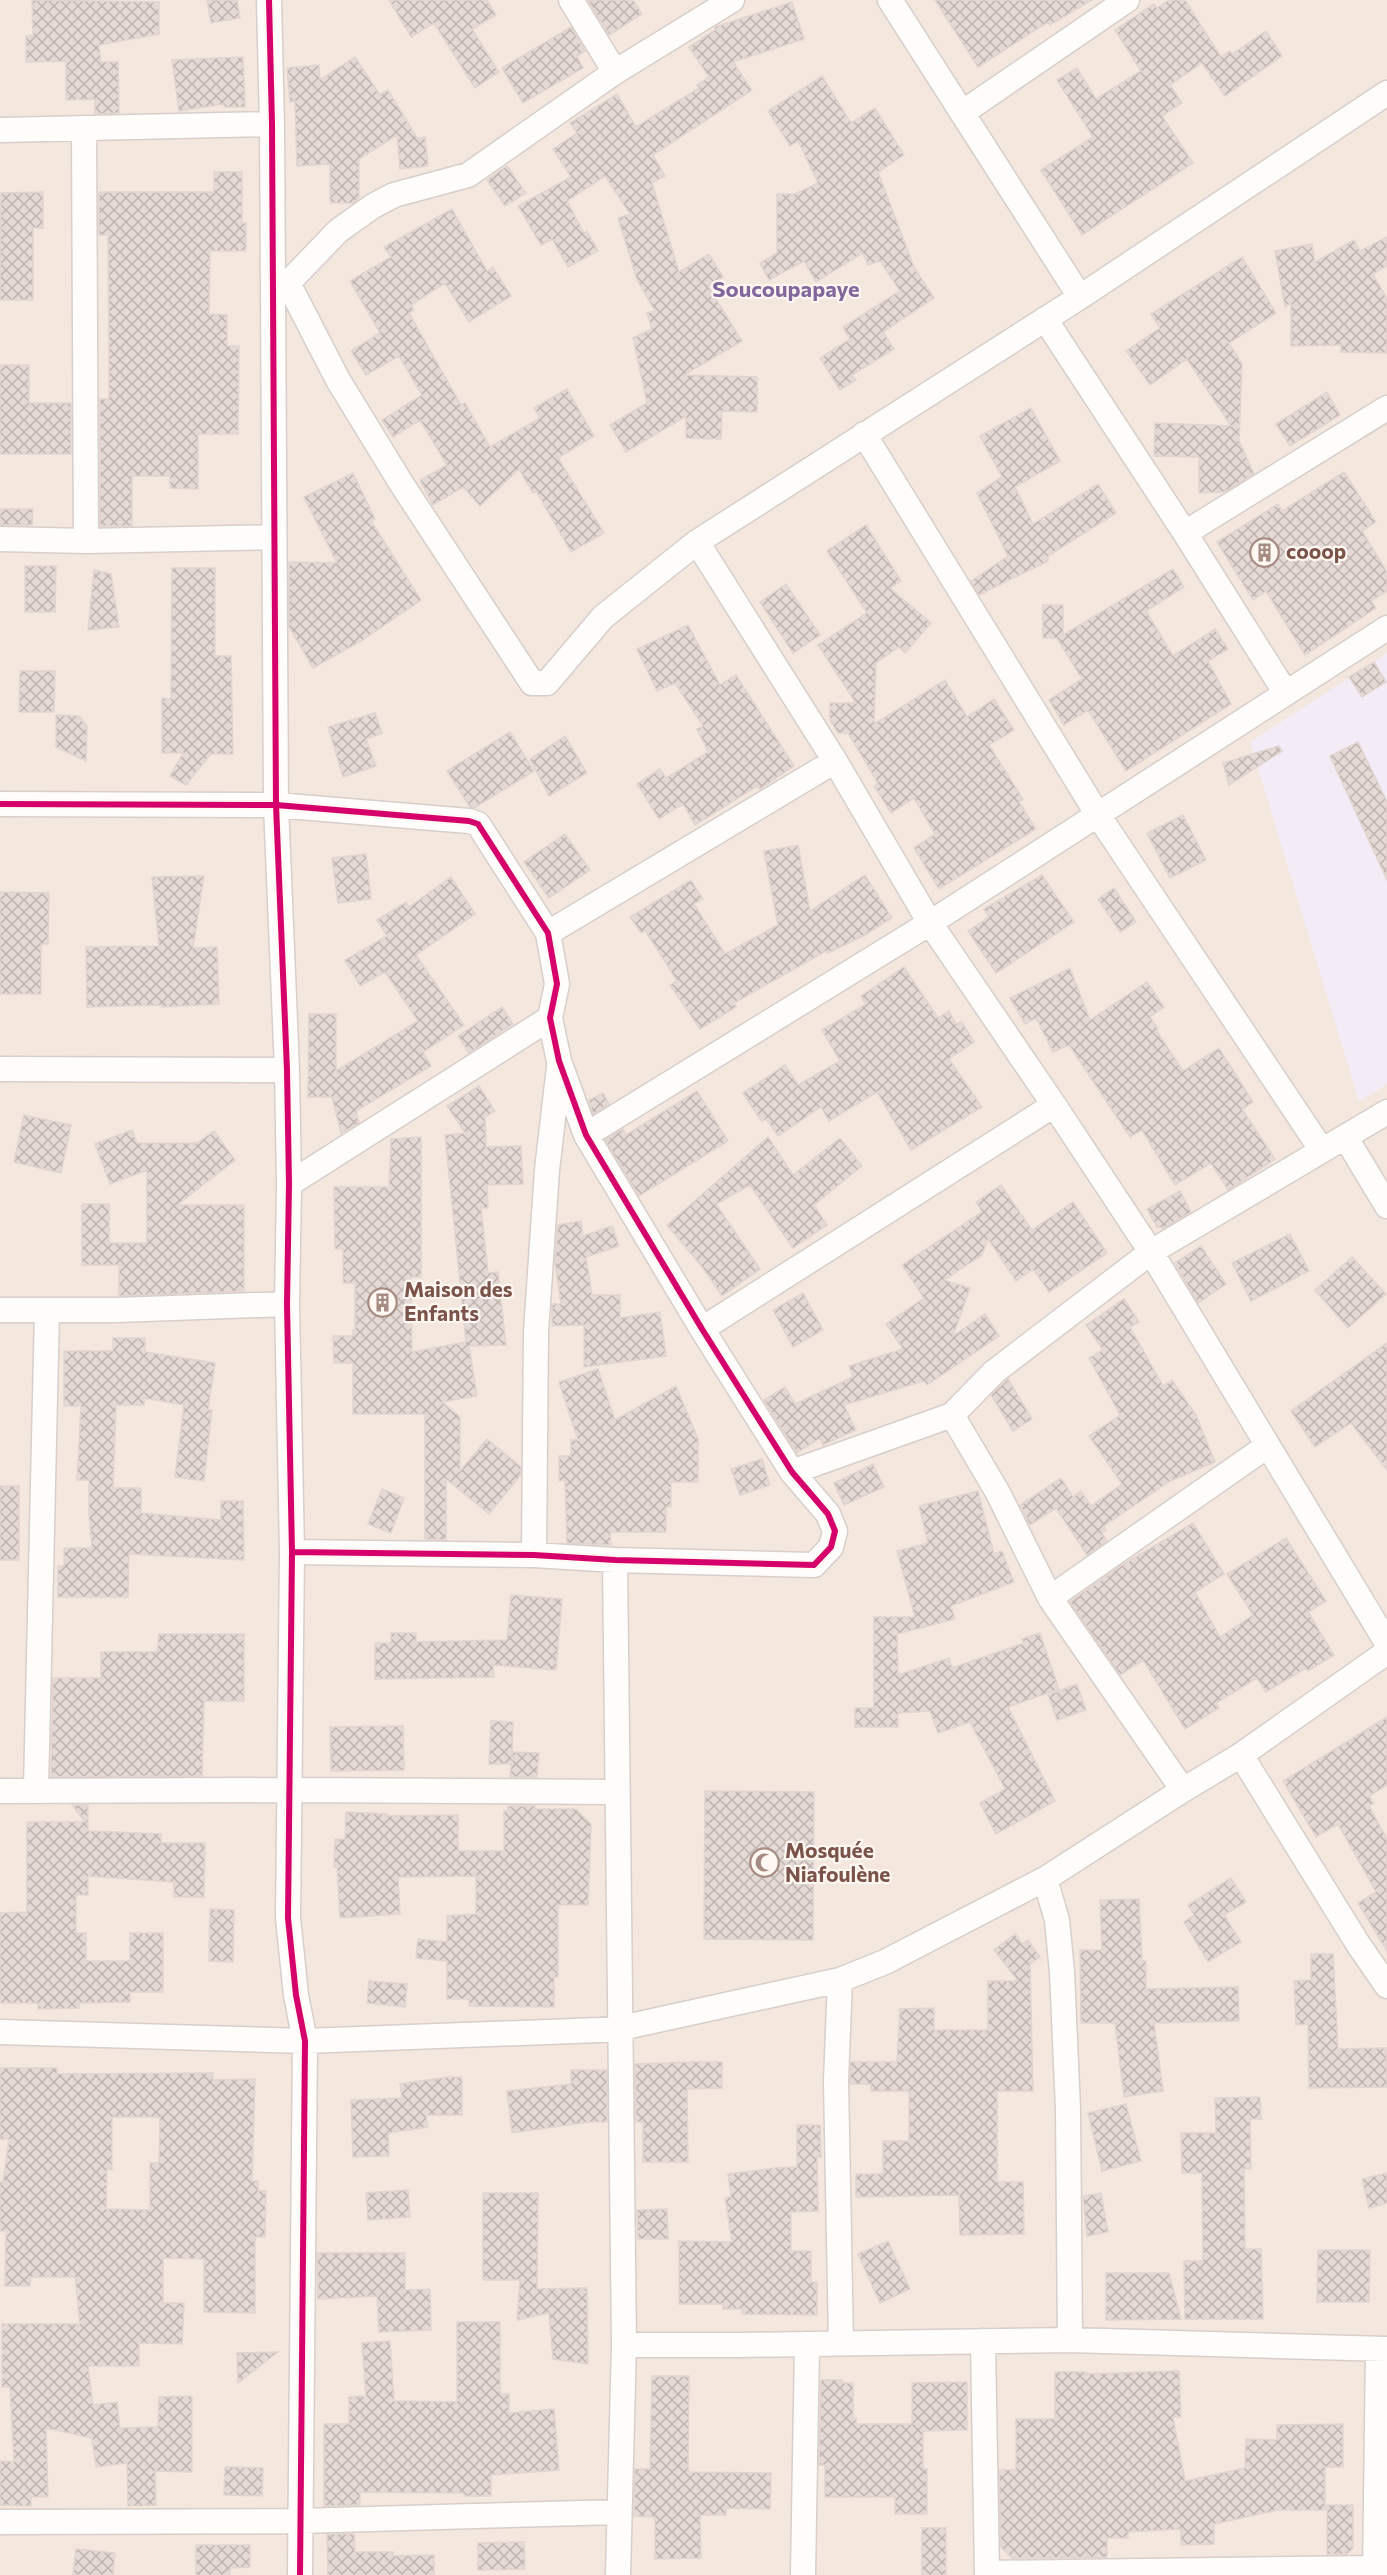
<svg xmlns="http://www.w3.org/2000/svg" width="1387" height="2575" font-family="Commissioner,sans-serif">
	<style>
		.residential { fill: #f4e7de }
		.education { fill: #f3ebf5 }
		.building { fill: url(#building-cross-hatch); stroke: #e2d5d0; stroke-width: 1.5; fill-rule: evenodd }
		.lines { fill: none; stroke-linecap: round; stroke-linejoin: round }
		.street-casing { stroke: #d8ceca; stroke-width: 27 }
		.street { stroke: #fefdfc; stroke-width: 24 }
		.cycleway-casing { stroke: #fff7f1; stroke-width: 10 }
		.cycleway { stroke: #d6006c; stroke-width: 6 }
		.labels { text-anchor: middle; stroke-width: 4.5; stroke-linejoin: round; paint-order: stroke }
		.poi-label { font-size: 21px; font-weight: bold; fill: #7a544a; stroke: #fff7f1; text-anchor: start }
		.neighbourhood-label { font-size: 22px; font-weight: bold; fill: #82679d; stroke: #fff7f1 }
	</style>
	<defs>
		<pattern id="building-cross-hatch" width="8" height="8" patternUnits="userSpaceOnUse" patternTransform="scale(1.5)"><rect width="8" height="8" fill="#e5d9d5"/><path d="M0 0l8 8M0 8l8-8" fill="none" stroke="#bfb3af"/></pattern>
	</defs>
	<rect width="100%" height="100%" fill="#f8f3ee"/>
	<path class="residential" d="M0 0H1387V2575H0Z"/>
	<path class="education" d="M1387 653V1084L1359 1102 1250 742Z"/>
	<path class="building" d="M32 0 159 2V34L99 45 101 62H118L119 113 95 114V99L66 100V61L26 62V36L33 35Z
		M207 0H237L240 18 211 23Z
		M389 0H487L496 15 472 29 499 72 475 88 434 23 411 37Z
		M588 0H633L642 14 609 35Z
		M935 0H1092L1050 25 1048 22 978 67Z
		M1169 0H1185L1221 57 1230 51 1232 54 1266 31 1282 56 1225 96 1202 63 1170 85 1182 103 1162 116 1193 163 1082 235 1041 170 1093 137 1057 80 1077 68 1096 99 1141 71 1115 30 1154 4 1157 8Z
		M792 2 804 39 733 62 752 90 653 155 665 176 652 183 679 272 709 254 723 277 708 286 742 341 684 375 757 377V412L722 411 721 439 686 438V416L626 452 610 425 647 403 633 338 652 329 647 313 655 311 637 280 618 218 630 214 605 176 567 201 584 233 587 231 598 251 568 267 552 239 541 245 518 206 571 177 553 149 577 133 570 123 617 94 636 127 699 88 697 85 709 77 689 47 715 30V27Z
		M571 27 585 51 577 56 583 68 523 103 502 68Z
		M243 57 245 107H224V104L179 111 172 60Z
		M355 57 380 95 388 90 417 138 425 137 428 166 400 169 397 135 359 159V198L353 203H330V164L297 166 295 101 290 102 287 68 319 65 320 80Z
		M822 76 851 123 875 108 904 155 878 172 914 267 934 298 883 332 894 349 852 375 856 380 840 390 820 358 850 339 843 327 900 291 880 261 868 265 863 253 816 282 804 261 769 280 760 263 777 253V194H795L818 183 798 141 790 146 768 111Z
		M507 166 526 193 505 206 487 180Z
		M214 172H242V223H246V251H210L209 314 227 315V346H239L238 434H198V489L170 488V476H132V526H100V399H109V341L108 235H99V192H214Z
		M43 192V228H33V300H0L1 193Z
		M452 209 487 271 493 267 511 296 469 322 445 283 411 305 414 310 409 313 461 405 465 403 490 447 540 418 534 408 567 389 594 436 558 458 604 533 571 552 536 491 533 493 519 469 480 506 463 487 433 505 420 480 447 465 420 420 393 437 382 420 422 395 399 356 366 375 351 351 380 333 350 281 391 257 384 247Z
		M1387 237V266L1373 274 1387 299V353L1341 352V345L1291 346V303L1285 307 1275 251 1312 244 1315 262 1354 240 1360 251Z
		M1242 257 1276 313 1229 343 1242 364 1239 441 1254 474 1224 492 1199 493V457L1154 456 1155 423 1231 426 1187 359 1150 385 1126 351 1160 328 1151 314Z
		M0 365H29V403H71V454H0Z
		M1327 392 1340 415 1290 446 1276 424Z
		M1031 408 1060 461 1015 487 1033 524 1098 484 1116 513 1048 556V561L979 595 971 581 1008 556 977 493 1002 477 980 436Z
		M1344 472 1376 522 1362 531 1387 572V591L1371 601 1376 608 1305 655 1266 591 1253 600 1217 542 1278 504 1282 511Z
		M353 473 375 519 371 521 421 600 361 641 313 668 289 627V562L337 563 304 497Z
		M0 509H33L32 525H0Z
		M866 525 901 581 890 588 931 623 905 653 899 647 876 663 874 724 945 680 967 717 994 699 1014 730 989 745 1023 799 1019 802 1036 829 939 889 914 848 935 834 914 798 891 813 874 786 878 783 848 733H838L830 720V703H856L818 645 867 613 827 551Z
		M25 566H56L55 612H25Z
		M172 568H215V656H231L233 754H211L186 785 170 776 183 753H162V698L171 699Z
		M1173 569 1184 587 1146 611 1173 656 1215 629 1228 649 1208 661 1231 704 1126 771 1088 710 1064 725 1049 700 1082 679 1057 638H1043V605H1063V635Z
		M94 570 111 574 119 627 88 630Z
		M786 584 820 635 793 653 760 602Z
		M688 625 720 685 736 675 794 766 760 789 757 786 695 825 683 804 659 819 637 784 660 769 666 778 708 752 697 729 703 726 675 683 657 691 637 649Z
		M1374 662 1386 682 1362 697 1349 677Z
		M20 671H55L54 712H19Z
		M375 713 382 733 366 739 376 766 343 777 328 727Z
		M56 715 79 716 87 726 86 761 56 747Z
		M510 732 534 771 474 808 470 807 447 771Z
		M565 736 587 773 549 796 530 759Z
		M1358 742 1387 802V880L1330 756Z
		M1279 746 1282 751 1229 785 1223 763Z
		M1183 815 1206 860 1170 878 1147 833Z
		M565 834 590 870 549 898 524 862Z
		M798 845 810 911 865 875 892 918 863 936 828 953 826 951 734 1003 736 1007 700 1029 670 985 677 981 645 930 641 933 630 917 691 880 703 899 694 904 725 954 778 925 764 851Z
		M366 854 371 899 338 903 332 858Z
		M1042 875 1074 922 996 973 968 931 989 917 984 909Z
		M204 876 193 948 217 947 219 1004 162 1007V1005L87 1007 86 947 159 946 152 877Z
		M451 877 475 914 416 955 464 1025 423 1052 431 1066 356 1111 359 1123 341 1133 332 1097H308L309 1014H336V1071L418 1021 385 972 360 986 345 960 387 936 377 920 406 902 409 907Z
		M1114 888 1136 922 1120 932 1098 899Z
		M0 892 49 893 48 944H41V994H0Z
		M904 967 938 1018 949 1011 956 1024 962 1022 974 1042 949 1059 982 1107 911 1150 877 1092 829 1121 821 1107 778 1136 766 1119 761 1121 743 1093 785 1065 798 1085 840 1061 822 1030 866 1004 861 996Z
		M1070 968 1090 1020 1147 982 1164 1007 1150 1017 1158 1029 1156 1030 1183 1071 1219 1048 1253 1102 1242 1109 1275 1159 1228 1190 1211 1163 1175 1185 1142 1130 1130 1137 1069 1045 1053 1052 1036 1018 1025 1024 1010 998Z
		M502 1007 513 1024 469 1053 458 1036Z
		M479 1086 495 1111 485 1117 486 1147 521 1146 523 1184 487 1185 488 1208H481L488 1273 498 1272 506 1345 469 1346 477 1396 442 1402 460 1417V1471L487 1439 521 1467 520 1476 489 1514 446 1479V1540L425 1539V1414H353V1363H334L333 1336H353V1330H355V1283H343V1249H335L334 1187H389L391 1139 421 1137V1277H411L412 1352 466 1342 445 1135 465 1133 447 1106Z
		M697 1091 728 1141 639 1196 605 1140 623 1129 626 1135Z
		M603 1093 609 1104 593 1114 589 1100Z
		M24 1115 71 1125 61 1173 14 1162Z
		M132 1130 137 1143H197L214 1131 235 1160 177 1205H244V1291L119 1296V1265H82V1204H109V1243H147V1170L110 1184 95 1144Z
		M768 1137 793 1175 840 1138 862 1166 814 1205 827 1225 793 1248 750 1185 716 1204 760 1269 722 1296 703 1268 667 1225Z
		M1001 1185 1032 1230 1073 1202 1107 1253 1049 1292 1033 1269 1016 1281 988 1239 982 1255 944 1280 970 1288 953 1336 985 1314 999 1336 927 1385 924 1381 844 1405 856 1430 823 1445 820 1438 797 1453 764 1400 785 1387 795 1404 853 1377 849 1366 903 1349 886 1324 924 1298 902 1265 982 1212 976 1202Z
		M1180 1191 1191 1212 1164 1228 1157 1227 1147 1209Z
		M581 1221 583 1236 612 1226 619 1246 586 1257 592 1295H620V1318L660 1312 666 1356 584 1367V1325L552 1326V1304H561L555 1262 558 1225Z
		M1290 1234 1309 1271 1251 1301 1232 1263Z
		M1201 1246 1226 1284 1198 1303 1175 1263Z
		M1352 1257 1386 1294 1348 1328 1315 1290Z
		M803 1293 823 1330 793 1347 773 1310Z
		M1124 1299 1139 1322 1130 1327 1163 1386 1172 1380 1196 1415 1215 1462 1170 1481 1104 1526 1106 1530 1102 1533 1107 1541 1087 1555 1056 1508 1030 1525 1020 1505 1061 1478 1073 1497 1081 1491 1091 1506 1122 1484 1089 1436 1120 1415 1089 1358 1103 1350 1086 1325Z
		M113 1338H145V1352L215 1363 208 1410H212L204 1481 175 1477 184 1405 144 1398V1405H116L113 1488H141V1513L221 1520V1501H243L244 1560 129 1554 128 1597H58V1566H64V1548H92L89 1514V1480H77L81 1406H64V1351H113Z
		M1387 1343V1470L1351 1423 1315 1447 1291 1411Z
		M598 1369 615 1420 676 1386 698 1439V1482H671V1507H666V1532H610L611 1545 567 1543 565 1480 559 1481V1456H571V1440H578L559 1382Z
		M1008 1379 1032 1419 1013 1431 991 1395Z
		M762 1459 770 1485 740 1495 731 1469Z
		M873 1464 884 1487 844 1505 834 1483Z
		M0 1486H19V1560H0Z
		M382 1489 404 1498 391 1533 368 1524Z
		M978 1491 994 1554 1002 1551 1014 1582 951 1606 955 1619 897 1634 898 1675 949 1658 952 1668 1024 1643 1022 1639 1040 1633 1059 1689 1008 1707 1055 1801 996 1834 980 1803 1005 1789 970 1722 938 1733 930 1711 898 1713V1727H855V1708H874V1617H915L897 1551 928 1543 919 1506Z
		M1193 1523 1224 1574 1195 1592 1220 1637 1253 1615 1227 1574 1286 1538 1326 1601 1308 1612 1334 1655 1308 1671 1306 1668 1266 1692 1257 1678 1216 1703 1219 1708 1185 1729 1143 1660 1120 1675 1070 1602 1122 1565Z
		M511 1595 562 1599 556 1670 493 1665 494 1677 375 1679V1643H391V1633H416V1642L507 1640Z
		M159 1634H244V1701H204L202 1776 51 1777 53 1678H101V1652H157Z
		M1077 1684 1086 1710 1057 1720 1048 1695Z
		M1387 1717V1785L1369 1796 1374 1803 1369 1806 1387 1839V1951L1358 1903 1376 1892 1338 1824 1316 1837 1283 1781Z
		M491 1721 513 1722 512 1762V1752L539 1753 537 1777H510L511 1764H489Z
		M403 1726 404 1770 331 1771 330 1727Z
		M705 1791 814 1792 813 1940 704 1939Z
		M72 1805H88V1831L161 1834V1843H205L204 1897H174V1882L88 1876V1895H76V1933H86V1961H130V1933H163V1992H130V2002L79 2003V2008L38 2009V2003H0V1913L27 1912V1822H85Z
		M508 1806H535V1809H576L591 1824 588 1905H558V1977H554V2007L469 2006V1999H447V1961L416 1958 418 1939 447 1942V1916L476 1914V1876L398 1877 400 1914 340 1918 337 1867H334L335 1839H345L346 1812 387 1814 386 1816 458 1815V1851H504V1811H508Z
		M1231 1878 1246 1902 1224 1915 1241 1942 1208 1962 1184 1922 1194 1915 1188 1905Z
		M1139 1899 1142 1961H1146V1989L1238 1987 1239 2021 1154 2023 1163 2091 1124 2097 1115 2023H1081L1080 1950H1102L1100 1900Z
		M210 1909 234 1910 233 1962 209 1961Z
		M1015 1934 1022 1944 1028 1940 1040 1957 1030 1964 1033 2091H997V2182H1023L1024 2234 960 2235 959 2195 856 2197V2174H883V2141H909V2091H871V2084H850L851 2062H897L900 2009 934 2008V2030H988V1981H1018L994 1950Z
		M1311 1954H1333L1338 2049 1386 2048 1387 2087 1309 2088 1308 2024 1296 2025 1294 1981 1311 1980Z
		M369 1981 407 1984 405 2007 367 2003Z
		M695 2062H722V2088L687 2089 688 2162H643V2122H636L635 2064Z
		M0 2068H57V2074L213 2073V2080L255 2079 252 2181H258V2191H266L265 2237H255V2313L204 2312V2259L163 2258V2303H184L182 2344 139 2343V2366H88L93 2405 117 2402 120 2428 158 2427 159 2397 192 2396V2472L155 2471 156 2505 128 2506 127 2463 96 2467 92 2438 46 2428 48 2497H31V2506L0 2505V2461L14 2462 10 2387H2V2324H80L75 2277H31L30 2286H5L6 2231H0V2182H3L9 2139H0ZM112 2117H160L159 2163H150V2210L106 2209 107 2169 112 2170Z
		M571 2070H607V2122H589L512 2133 507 2091 571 2084Z
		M449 2077H462V2115H426L428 2127 388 2133 389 2156 353 2157 351 2100 402 2098 400 2084Z
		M1260 2097 1261 2119H1250L1251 2169H1244L1245 2249H1261L1263 2319H1185L1184 2261H1203L1202 2173H1182L1181 2133H1216L1215 2098Z
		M1126 2104 1141 2161 1102 2171 1088 2113Z
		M797 2125H820L821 2157H817L818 2211 791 2212V2251H811V2282H817V2315L742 2314V2309H723V2304H679V2241L732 2242 725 2198 731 2197 728 2174 776 2168 797 2167Z
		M1387 2173V2203L1369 2208 1362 2179Z
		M408 2190 410 2217 368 2220 366 2193Z
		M483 2193H538L537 2289 587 2288 588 2364 553 2359 549 2313 517 2320 520 2280H483Z
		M1101 2193 1108 2232 1087 2236 1083 2196Z
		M667 2209 668 2239H638L637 2210Z
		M888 2241 910 2289 880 2303 858 2254Z
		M1318 2250H1370L1369 2302H1317Z
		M317 2253H405V2290L430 2289 431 2330 379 2332 377 2296 318 2299Z
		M1106 2273H1169L1181 2319 1106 2320Z
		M457 2322H500V2394H509V2413L554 2409 559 2470 491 2475V2496H464V2493L360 2492V2505L324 2506V2424H349V2397L366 2396 362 2343 390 2341 394 2401 457 2402Z
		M278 2352 238 2383 237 2353Z
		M1179 2371 1181 2417H1173L1185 2481 1245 2468 1246 2439 1277 2440V2425L1343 2424V2467H1325V2510H1278L1214 2524V2544L1181 2545V2529L1128 2532V2538H1107V2557L1012 2558 1001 2547 999 2470H1016V2419H1055V2372H1087V2374Z
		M652 2376H689L688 2470 690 2472 771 2473 770 2509 726 2508V2515H700L701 2558 655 2559V2517L634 2516 635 2469H650Z
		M821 2380H842V2383H853V2418H856V2424H912V2383L967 2382V2430L923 2431V2469H927V2514H895V2497H825V2465H819Z
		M225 2467 263 2468 262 2496 224 2495Z
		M1327 2505H1353V2548L1347 2554H1327Z
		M922 2528H946V2575H922Z
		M327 2534H354L355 2552H393V2556L434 2555V2575H328Z
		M524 2542 525 2569 478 2570V2543Z
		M196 2545H250V2567L230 2568V2575H196Z
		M76 2549 115 2553 113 2575H73Z"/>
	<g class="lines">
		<defs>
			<path id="street" d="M269 0 272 124 276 805 287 1070 289 1184 287 1304 292 1552 288 1918 296 1995 305 2041 300 2575
				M571 0 615 72
				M890 0 1080 297
				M962 113 1127 0
				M84 128 86 541
				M0 130 272 124
				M288 283 338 380 401 483 532 683H547L603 617 697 542 1080 297 1387 93
				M273 292 288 283 338 231 373 206 394 195 468 175 615 72 732 0
				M1045 319 1185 533 1285 692
				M864 434 1098 815 1321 1149
				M1185 533 1387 408
				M0 539 86 541 274 537
				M697 542 835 761 930 923 1054 1105 1151 1252 1387 1643
				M0 804 276 805 469 821 478 824 548 933 557 984 550 1018 559 1061 586 1135 702 1329 792 1472 828 1514 835 1531 831 1547 814 1565 615 1560 534 1555 292 1552
				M548 933 835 761
				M0 1069 287 1070
				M586 1135 930 923 1387 628
				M1346 1138 1387 1206
				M289 1184 550 1018
				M0 1310H117L287 1304
				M702 1329 1054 1105
				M952 1415 998 1493 1050 1598 1183 1790
				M792 1472 952 1415 994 1372 1151 1252 1387 1112
				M534 1555 536 1332 547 1170 559 1067
				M615 1560 624 2345 618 2575
				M1050 1598 1267 1446
				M1241 1755 1358 1944 1387 1986
				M36 1790 47 1310
				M0 1791 291 1790 616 1792
				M1045 1879 1057 1920 1062 1972 1068 2109 1070 2340
				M840 1980 836 2081 841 2343
				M0 2032 305 2041 600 2030 621 2028 840 1980 885 1962 1045 1879 1183 1790 1241 1755 1387 1652
				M983 2341 987 2575
				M624 2345H739L1070 2340 1387 2349
				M0 2522 300 2521 618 2512
				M987 2573 1375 2568
				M803 2575 807 2344
				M1375 2575 1378 2349"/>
		</defs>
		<use href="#street" class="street-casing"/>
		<use href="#street" class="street"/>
		<defs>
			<path id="cycleway" d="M269 0 272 124 276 805 287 1070 289 1184 287 1304 292 1552 288 1918 296 1995 305 2041 300 2575
				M0 804 276 805 469 821 478 824 548 933 557 984 550 1018 559 1061 586 1135 702 1329 792 1472 828 1514 835 1531 831 1547 814 1565 615 1560 534 1555 292 1552"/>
		</defs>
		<use href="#cycleway" class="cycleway-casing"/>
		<use href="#cycleway" class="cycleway"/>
	</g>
	<defs>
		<symbol id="building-ring" viewBox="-11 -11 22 22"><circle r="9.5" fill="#fff7f1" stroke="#a68c83" stroke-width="1.5"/><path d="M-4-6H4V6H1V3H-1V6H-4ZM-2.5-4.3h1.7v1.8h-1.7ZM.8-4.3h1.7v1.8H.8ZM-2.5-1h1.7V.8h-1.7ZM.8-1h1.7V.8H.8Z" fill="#a68c83"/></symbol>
		<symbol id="mosque-ring" viewBox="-11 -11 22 22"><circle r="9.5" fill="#fff7f1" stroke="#a68c83" stroke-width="1.5"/><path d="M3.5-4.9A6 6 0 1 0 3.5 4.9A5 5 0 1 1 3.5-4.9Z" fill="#a68c83"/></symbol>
	</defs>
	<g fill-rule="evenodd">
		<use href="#building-ring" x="1248" y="536" width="33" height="33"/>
		<use href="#building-ring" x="366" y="1286" width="33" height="33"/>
		<use href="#mosque-ring" x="748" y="1846" width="33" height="33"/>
	</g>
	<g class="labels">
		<g class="poi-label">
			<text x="1286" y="559">cooop</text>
			<text x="404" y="1297">Maison des<tspan x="404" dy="24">Enfants</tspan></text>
			<text x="785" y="1858">Mosquée<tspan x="785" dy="24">Niafoulène</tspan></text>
		</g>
		<g class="neighbourhood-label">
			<text x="786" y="297">Soucoupapaye</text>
		</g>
	</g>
</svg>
